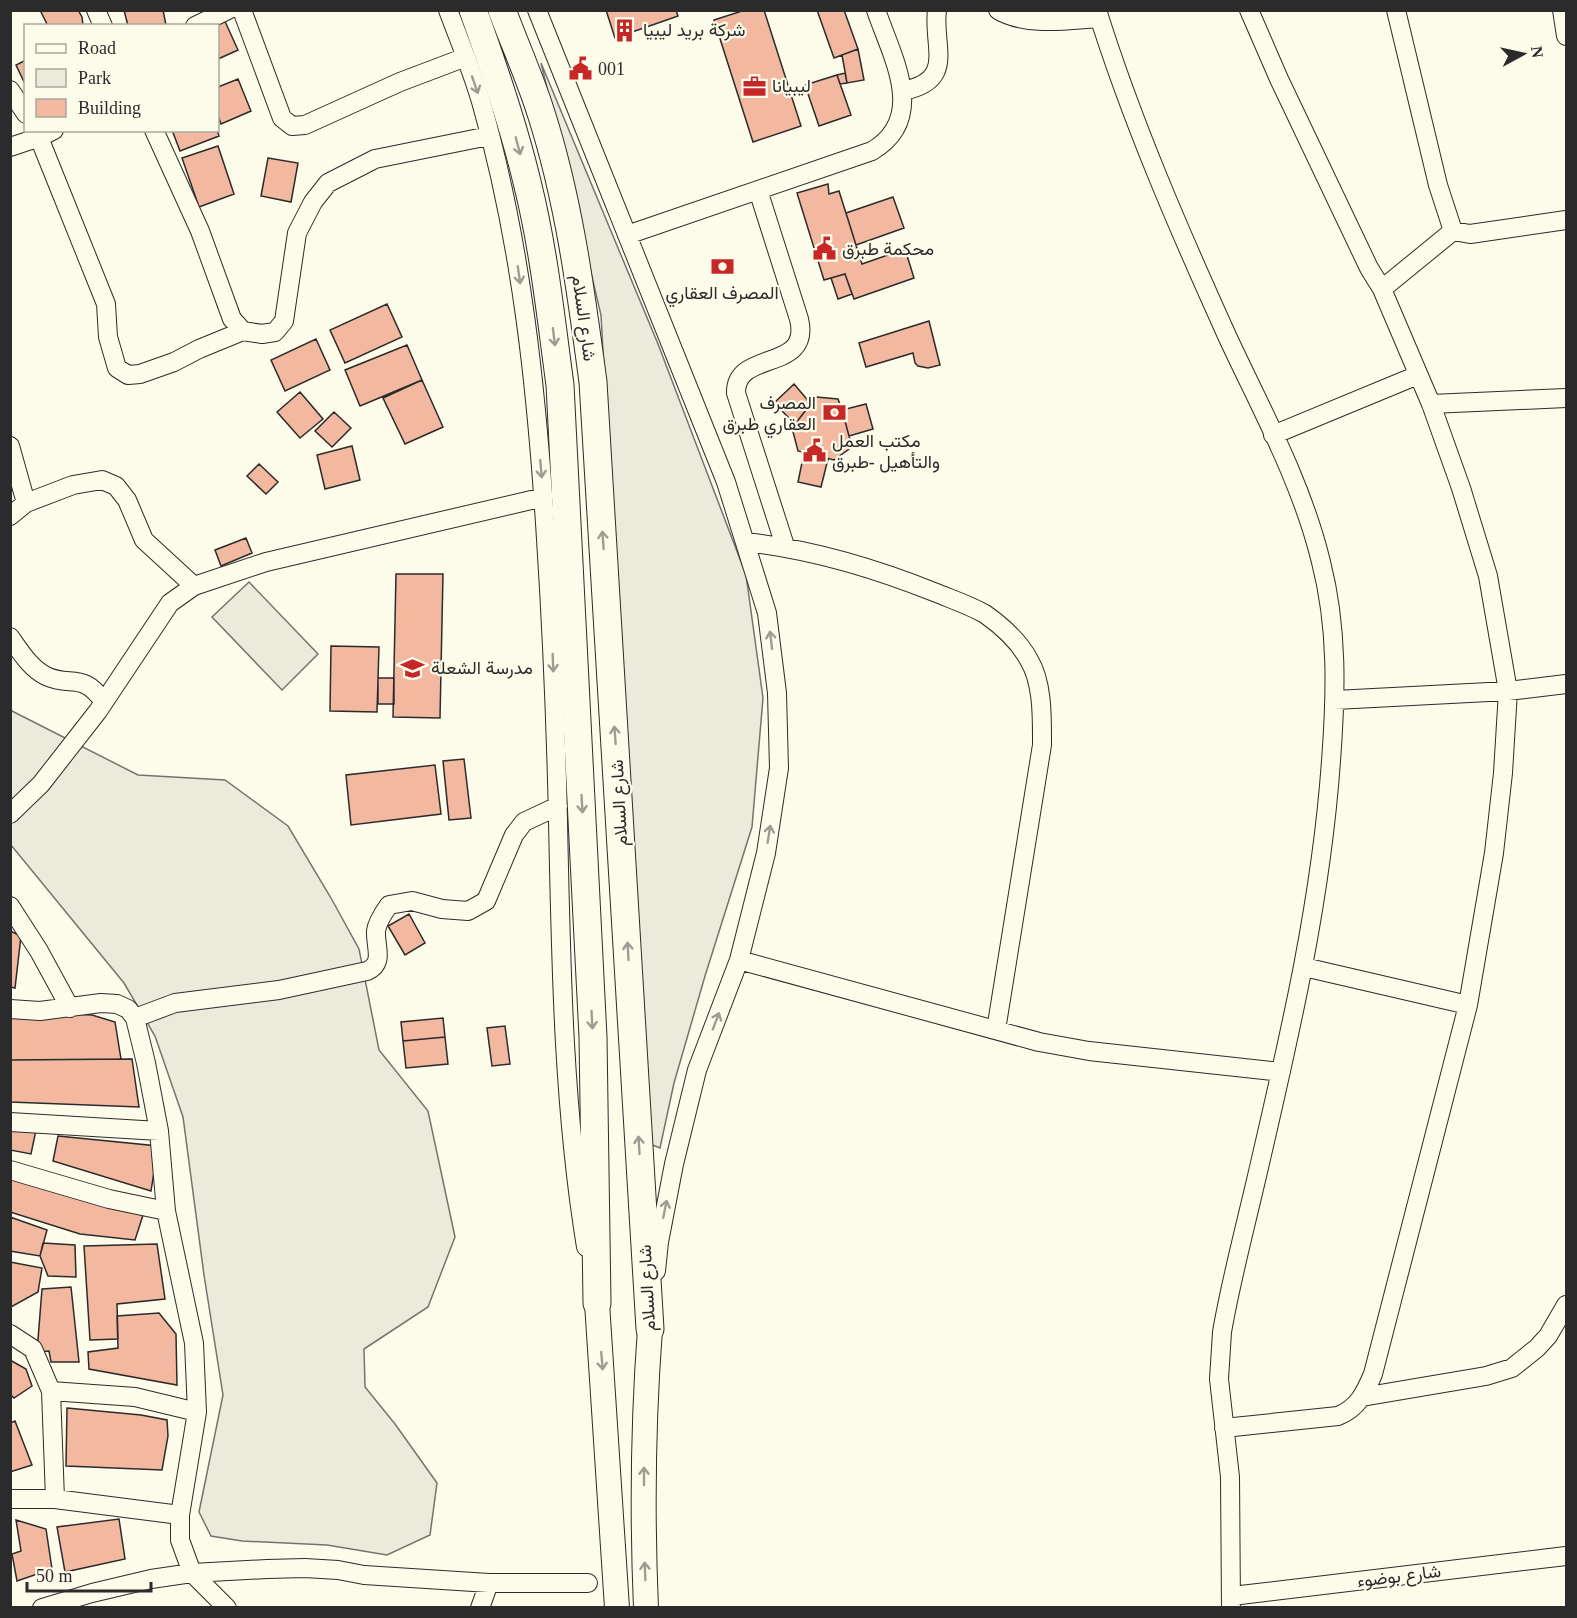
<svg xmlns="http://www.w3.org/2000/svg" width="1577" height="1618" font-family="'Times New Roman',Vazirmatn,serif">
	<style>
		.green { fill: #ecebdb; stroke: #74746e; stroke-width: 1.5 }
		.building { fill: #f2b8a0; stroke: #2b2b2b; stroke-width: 1.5 }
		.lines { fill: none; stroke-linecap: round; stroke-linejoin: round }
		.minor-casing { stroke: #2b2b2b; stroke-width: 20 }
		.major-casing { stroke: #2b2b2b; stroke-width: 26 }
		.highway-casing { stroke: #2b2b2b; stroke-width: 29 }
		.minor { stroke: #fdfbea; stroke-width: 18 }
		.major { stroke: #fdfbea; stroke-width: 24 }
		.highway { stroke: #fdfbea; stroke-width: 27 }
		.oneway { stroke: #9e9d94 }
		.labels { text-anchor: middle; stroke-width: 4.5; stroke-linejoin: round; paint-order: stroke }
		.poi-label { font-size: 18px; fill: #2b2b2b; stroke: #fdfbea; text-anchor: start }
		.street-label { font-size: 18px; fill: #2b2b2b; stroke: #fdfbea }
	</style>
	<rect width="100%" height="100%" fill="#fdfbea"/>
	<path class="green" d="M541 63 658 344 746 575 763 698 752 827 705 976 674 1083 660 1148 642 1141 621 672 601 315Z
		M249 582 318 654 282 690 212 617Z
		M10 710 138 775 225 780 288 826 331 898 359 949 379 1050 428 1111 455 1237 428 1307 364 1349 365 1387 395 1424 437 1483 430 1535 387 1555 327 1545 242 1541 211 1536 199 1512 223 1395 204 1275 183 1117 155 1036 124 983 11 845Z"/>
	<path class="building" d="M40 10H78L82 17 83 25 48 26Z
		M124 10H163L166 25 128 26Z
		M606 10H676L678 16 615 38Z
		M745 10H764L801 126 753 142 714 20Z
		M817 10H844L858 49 834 58Z
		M223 17 238 50 218 59V26H205Z
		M858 49 864 80 847 83 842 55Z
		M26 60V86L16 65Z
		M845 73 847 83 840 84 837 75Z
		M837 75 851 115 819 126 805 85Z
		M238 79 251 111 221 124 218 116V87Z
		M172 130H217L219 136 180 151Z
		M218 146 234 194 199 207 182 158Z
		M268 158 298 163 291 202 261 196Z
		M828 184 829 194 839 191 862 264 905 249 914 278 854 299 845 274 824 280 797 193Z
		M893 197 904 228 856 245 846 213Z
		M845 274 852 294 838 299 831 278Z
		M387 304 402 337 345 363 330 330Z
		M929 321 940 365 928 368 918 366 915 363 913 353 866 367 859 343Z
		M316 339 330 370 285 391 271 360Z
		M407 345 422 380 360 406 345 370Z
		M422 380 443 427 405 444 383 398Z
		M794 384 811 404 795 424 774 403Z
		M300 392 323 419 300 438 277 412Z
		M816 397 838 399 842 410 852 447 834 460 798 451 792 428Z
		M866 404 873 429 849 436 842 410Z
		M334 412 351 428 332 447 315 431Z
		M352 446 360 480 325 489 317 455Z
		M804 453 828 459 821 487 798 482Z
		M259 464 278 482 266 494 247 476Z
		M246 538 252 553 221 566 215 550Z
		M396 574H443L440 718 393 717Z
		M331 646 379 647 377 712 330 711Z
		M378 678H394V704H378Z
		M464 759 471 818 449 820 443 761Z
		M435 765 441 814 351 825 346 775Z
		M409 914 425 943 405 955 388 926Z
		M10 931 21 936 15 988 10 987Z
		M10 1011 92 1015 115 1022 121 1059 10 1060Z
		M443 1018 445 1037 403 1041 401 1022Z
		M505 1026 510 1064 492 1066 487 1028Z
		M445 1037 448 1064 406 1068 403 1041Z
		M132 1059 139 1107 10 1102V1060Z
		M10 1128 36 1130 31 1154 10 1150Z
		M58 1136 158 1146 151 1191 53 1161Z
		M10 1174 144 1212 135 1240 80 1234 10 1212Z
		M10 1217 47 1230 40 1256 10 1251Z
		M43 1243 75 1245 76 1277 48 1276 40 1256Z
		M157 1244 165 1299 117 1304 118 1339 90 1340 84 1246Z
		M10 1262 42 1268 38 1292 11 1307Z
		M71 1287 79 1362H51L49 1351 37 1352 42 1289Z
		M159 1313 176 1334 177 1385 89 1369 88 1352 118 1348 117 1316Z
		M10 1360 26 1369 32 1386 14 1398 10 1394Z
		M67 1408 141 1415 167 1420 168 1436 162 1470 66 1466Z
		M15 1421 32 1465 10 1472V1423Z
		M119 1519 125 1559 65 1572 57 1527Z
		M16 1520 46 1529 52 1569 17 1581 12 1554 21 1551Z"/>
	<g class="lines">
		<defs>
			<path id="minor" d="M96 10 103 26
				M242 10 282 118 292 126 305 125 400 82 466 57
				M448 10C460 42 473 73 482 105 522 246 537 393 546 539 552 633 556 727 558 821 561 963 563 1106 586 1247
				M537 10 726 482 767 613 777 693 779 768 766 853 739 960 697 1070 674 1164 659 1242 656 1271
				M998 10C1027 27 1067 20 1099 18
				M1097 10C1132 122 1180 232 1228 338 1262 411 1302 483 1321 562 1338 628 1336 694 1331 761 1321 903 1289 1038 1257 1176 1245 1228 1231 1280 1222 1332L1219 1379 1230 1477 1231 1608
				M1396 10 1438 185 1453 231 1470 234 1566 220
				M1562 10 1566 36
				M195 26 228 10
				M10 90 26 114
				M902 91C957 81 932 46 937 10
				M36 130 106 304 108 337 117 368 128 375 140 374 174 362 199 349 243 331
				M154 130 200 231 232 319 243 331 262 334 275 332 284 321 297 233 313 202 328 183 375 159 489 136
				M10 147 40 137 54 130
				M758 190 799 319C812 373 735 349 736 393L785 546
				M627 235 872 151C928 118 892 57 876 10
				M1382 289 1453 231
				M1431 404 1566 398
				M1273 435 1418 375
				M10 446 26 503
				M10 516 26 503 73 485 102 480 116 486 127 500 144 540 194 586
				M745 542C811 549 874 568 934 592 951 599 969 605 985 614 1002 626 1019 641 1029 660 1043 683 1042 718 1042 745L996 1030
				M10 637C20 651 30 668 46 676 71 688 82 671 104 702
				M1335 700 1508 691 1566 684
				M10 814 41 784 98 711 170 603 194 586 266 562 544 497
				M10 906 39 951 70 1008
				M739 960 1039 1042 1089 1051 1281 1072
				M1304 967 1468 1005
				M10 1009 40 1011 101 1003 117 1004 128 1009 135 1018 146 1063 159 1131 166 1211 194 1343 197 1412 180 1515V1540L192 1573 227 1608
				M135 1018 175 1003 279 990 367 971C385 963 375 947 376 931 377 922 384 912 389 905L412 901 442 909 468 911 486 901 514 835 524 822 558 806
				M10 1122 159 1131
				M10 1170 109 1199 166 1211
				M10 1334 33 1349 51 1391 55 1499
				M51 1391 135 1397 197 1412
				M1362 1397 1486 1376 1512 1368 1537 1348 1548 1336 1566 1305
				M1224 1428 1338 1416C1358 1408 1365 1393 1373 1374L1468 1005 1494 853 1503 773 1508 691 1488 576 1461 488 1431 404 1382 289 1369 268 1279 79 1249 10
				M10 1499H55L180 1515
				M1232 1596 1566 1556
				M42 1608 92 1593 151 1579 192 1573 267 1569 305 1568 338 1570 364 1575 489 1583H588
				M480 1608 489 1583"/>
			<path id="major" d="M597 1303 617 1608
				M646 1608C642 1515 643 1422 650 1329"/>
			<path id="highway" d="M473 10C494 68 514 126 528 186 544 251 551 319 560 385L593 1037 597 1303
				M502 10C515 45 530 78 541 113 569 200 581 292 593 382L650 1329"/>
		</defs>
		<use href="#minor" class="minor-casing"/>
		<use href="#major" class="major-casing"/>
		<use href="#highway" class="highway-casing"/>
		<use href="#minor" class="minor"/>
		<use href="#major" class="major"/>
		<use href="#highway" class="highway"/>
	</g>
	<defs><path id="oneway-shaft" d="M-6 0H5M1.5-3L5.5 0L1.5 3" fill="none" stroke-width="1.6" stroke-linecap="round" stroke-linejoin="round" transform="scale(1.5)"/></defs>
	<g class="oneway">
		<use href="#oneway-shaft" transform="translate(475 85) rotate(71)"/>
		<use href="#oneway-shaft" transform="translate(518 146) rotate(75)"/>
		<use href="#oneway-shaft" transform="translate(519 275) rotate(82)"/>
		<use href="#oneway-shaft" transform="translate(554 337) rotate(83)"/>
		<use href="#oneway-shaft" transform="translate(541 469) rotate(85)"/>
		<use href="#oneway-shaft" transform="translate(603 540) rotate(-94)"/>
		<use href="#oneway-shaft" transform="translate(771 640) rotate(-97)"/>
		<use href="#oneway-shaft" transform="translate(553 663) rotate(88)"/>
		<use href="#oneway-shaft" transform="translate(615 735) rotate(-94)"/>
		<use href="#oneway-shaft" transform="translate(582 804) rotate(87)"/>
		<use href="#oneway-shaft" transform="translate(769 834) rotate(-81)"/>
		<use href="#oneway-shaft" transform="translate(628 951) rotate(-93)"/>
		<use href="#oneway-shaft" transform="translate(592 1020) rotate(87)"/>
		<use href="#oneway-shaft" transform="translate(716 1021) rotate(-69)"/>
		<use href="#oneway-shaft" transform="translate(639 1145) rotate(-93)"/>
		<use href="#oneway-shaft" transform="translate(665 1209) rotate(-79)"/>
		<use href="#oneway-shaft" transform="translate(602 1361) rotate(85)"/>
		<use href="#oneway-shaft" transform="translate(644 1476) rotate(-90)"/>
		<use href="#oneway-shaft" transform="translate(645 1571) rotate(-92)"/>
	</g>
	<defs>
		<symbol id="building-bare" viewBox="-9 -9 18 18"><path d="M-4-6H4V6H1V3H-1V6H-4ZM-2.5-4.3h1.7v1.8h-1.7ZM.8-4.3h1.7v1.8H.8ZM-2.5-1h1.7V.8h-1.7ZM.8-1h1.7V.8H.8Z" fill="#c62828" stroke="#fdfbea" stroke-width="2.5" paint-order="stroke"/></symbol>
		<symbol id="civic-bare" viewBox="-9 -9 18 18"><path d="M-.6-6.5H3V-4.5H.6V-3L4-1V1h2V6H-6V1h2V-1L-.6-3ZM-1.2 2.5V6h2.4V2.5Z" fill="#c62828" stroke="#fdfbea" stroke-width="2.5" paint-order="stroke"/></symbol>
		<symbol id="office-bare" viewBox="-9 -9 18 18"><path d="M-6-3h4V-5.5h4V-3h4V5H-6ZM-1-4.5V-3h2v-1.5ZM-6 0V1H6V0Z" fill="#c62828" stroke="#fdfbea" stroke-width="2.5" paint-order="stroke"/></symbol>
		<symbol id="bank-bare" viewBox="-9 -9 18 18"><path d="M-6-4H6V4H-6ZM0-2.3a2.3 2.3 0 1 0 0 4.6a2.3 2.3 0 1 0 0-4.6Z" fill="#c62828" stroke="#fdfbea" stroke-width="2.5" paint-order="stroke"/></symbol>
		<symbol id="school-bare" viewBox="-9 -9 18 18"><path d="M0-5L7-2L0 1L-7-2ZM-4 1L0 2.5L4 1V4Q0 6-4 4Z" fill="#c62828" stroke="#fdfbea" stroke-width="2.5" paint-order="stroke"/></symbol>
	</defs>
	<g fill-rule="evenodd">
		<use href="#building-bare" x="608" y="14" width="33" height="33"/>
		<use href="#civic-bare" x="564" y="52" width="33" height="33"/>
		<use href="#office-bare" x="738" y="70" width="33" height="33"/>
		<use href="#civic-bare" x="808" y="232" width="33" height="33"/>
		<use href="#bank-bare" x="706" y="250" width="33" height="33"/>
		<use href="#bank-bare" x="818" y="396" width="33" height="33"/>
		<use href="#civic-bare" x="798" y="434" width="33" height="33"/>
		<use href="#school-bare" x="396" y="652" width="33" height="33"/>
	</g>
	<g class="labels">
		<g class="poi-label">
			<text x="643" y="36">شركة بريد ليبيا</text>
			<text x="598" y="75">001</text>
			<text x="772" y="92">ليبيانا</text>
			<text x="842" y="255">محكمة طبرق</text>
			<text x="722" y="299" text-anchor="middle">المصرف العقاري</text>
			<text x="816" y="409" text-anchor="end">المصرف<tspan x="816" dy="21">العقاري طبرق</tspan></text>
			<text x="832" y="447">مكتب العمل<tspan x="832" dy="21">والتأهيل -طبرق</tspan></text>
			<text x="431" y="674">مدرسة الشعلة</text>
		</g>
		<g class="street-label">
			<text transform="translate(584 318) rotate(82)" y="6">شارع السلام</text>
			<text transform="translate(619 803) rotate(-93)" y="6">شارع السلام</text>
			<text transform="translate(647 1288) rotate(-93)" y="6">شارع السلام</text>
			<text transform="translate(1399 1576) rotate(-7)" y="6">شارع بوضوء</text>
		</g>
	</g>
	<rect width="1577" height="1618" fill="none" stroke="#2b2b2b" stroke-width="24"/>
	<rect x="24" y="24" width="195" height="108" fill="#fdfbea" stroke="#a9a89e" stroke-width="1.5"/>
	<rect x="36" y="44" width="30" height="9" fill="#fdfbea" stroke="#a9a89e" stroke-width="1.5"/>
	<text x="78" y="54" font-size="18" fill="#2b2b2b">Road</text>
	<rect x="36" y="69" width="30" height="18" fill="#ecebdb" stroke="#a9a89e" stroke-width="1.5"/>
	<text x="78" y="84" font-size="18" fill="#2b2b2b">Park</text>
	<rect x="36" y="99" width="30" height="18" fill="#f2b8a0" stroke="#a9a89e" stroke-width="1.5"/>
	<text x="78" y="114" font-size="18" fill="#2b2b2b">Building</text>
	<g transform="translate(1523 54) rotate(82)" stroke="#fdfbea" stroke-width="4.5" paint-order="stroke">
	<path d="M0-4.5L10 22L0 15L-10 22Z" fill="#2b2b2b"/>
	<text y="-9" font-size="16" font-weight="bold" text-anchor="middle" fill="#2b2b2b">N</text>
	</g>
	<path d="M27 1582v9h124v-9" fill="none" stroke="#2b2b2b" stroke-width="3"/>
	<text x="36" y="1582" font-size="18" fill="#2b2b2b" stroke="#fdfbea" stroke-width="4.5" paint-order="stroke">50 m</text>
</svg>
